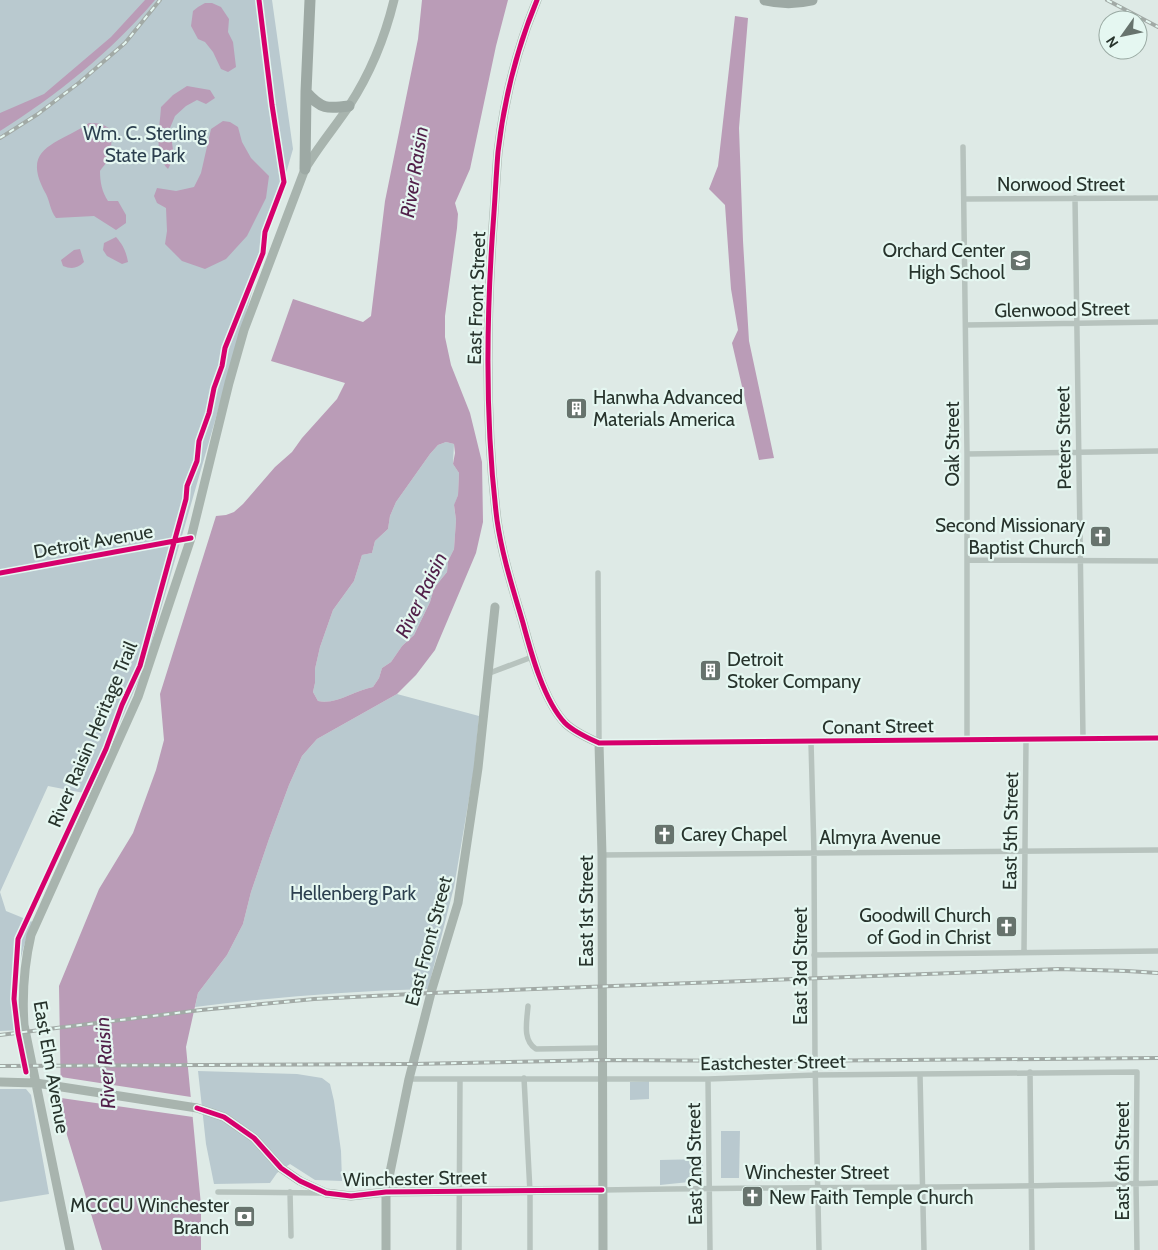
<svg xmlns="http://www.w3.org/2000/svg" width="1158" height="1250" font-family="Cabin,sans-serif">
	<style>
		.green { fill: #b9c9cf }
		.water { fill: #ba9cb7; fill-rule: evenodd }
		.pier { fill: #deeae6 }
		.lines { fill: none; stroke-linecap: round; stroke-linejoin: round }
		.street { stroke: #b7c3be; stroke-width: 5.5 }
		.secondary { stroke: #a8b4ae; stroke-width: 9 }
		.highway { stroke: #9da9a4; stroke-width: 11 }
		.rail-casing { stroke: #a2aaa6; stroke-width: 4 }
		.rail { stroke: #e5f7f1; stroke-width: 2; stroke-dasharray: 5.5; stroke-linecap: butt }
		.cycleway-casing { stroke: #e5f7f1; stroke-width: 8 }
		.cycleway { stroke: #d6006c; stroke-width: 5 }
		.labels { text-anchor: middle; stroke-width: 4.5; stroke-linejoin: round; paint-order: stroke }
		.park-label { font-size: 19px; fill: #2c3f4f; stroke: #e5f7f1 }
		.street-label { font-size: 19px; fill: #27332c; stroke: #e5f7f1 }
		.poi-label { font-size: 19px; fill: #27332c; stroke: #e5f7f1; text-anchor: end }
		.water-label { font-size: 20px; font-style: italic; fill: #511f49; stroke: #e5f7f1 }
	</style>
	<rect width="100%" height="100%" fill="#deeae6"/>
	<path class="green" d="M0 0H272L293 149 144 668 89 794 48 786 0 892 6 911 33 922C16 959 15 991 22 1030L0 1031Z
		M446 442 454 444 453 464 459 473 458 495 454 506 456 520 454 549 448 561 447 572 434 588 430 602 414 635 402 646 391 662 382 668 379 678 373 687C355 690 337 705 318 701L313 692 315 683V669L320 647 333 610 354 581 362 555 372 553 375 541 388 529 390 516 396 502 430 454 438 445Z
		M397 694 479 716 474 769 454 887 428 989C350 991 273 997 195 1007L198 993 227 955 243 924 251 892 269 839 289 785 302 756 317 739Z
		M198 1071 297 1074 322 1078 330 1084 334 1101 341 1151 342 1181 315 1180 290 1164 277 1173 270 1183 214 1184 206 1144Z
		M649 1081V1099L630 1100V1082Z
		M0 1089H26L31 1095 49 1194 0 1202Z
		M721 1131H740L739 1178H721Z
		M703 1159V1179L699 1181 660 1185V1160Z"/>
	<path class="water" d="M145 0H155C111 52 57 95 0 131V113L44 94 111 37Z
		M422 0H508L496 46 470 169 455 203 458 214 457 228 445 316V337L451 365 470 413 482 462 483 522 476 553 435 650 416 675 397 694 317 739 302 756 289 785 269 839 251 892 243 924 227 955 198 993 186 1047 201 1205V1250H102L67 1135 61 1101 59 986 99 889 133 833 156 770 164 740 160 694 216 516 226 515 234 512 243 504 275 467 292 452 302 438 337 399 345 383 271 361 293 299 363 322 371 316 385 201 418 39ZM446 442 454 444 455 453 453 464 459 473 458 495 454 505 456 520 454 549 448 561 447 572 434 588 430 602 414 635 402 646 391 662 382 668 379 678 373 687C355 690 337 705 318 701L313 692 315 683V669L320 647 333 610 354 581 362 555 372 553 375 541 388 529 390 516 396 502 430 454 438 445Z
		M205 3H212L221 7 229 19 228 32 233 42 236 67 228 72 221 69 213 52 205 42 198 39 191 26 193 11 198 7Z
		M735 16 748 18 739 128 743 241 749 341 774 458 759 460 732 343 738 330 731 289 725 205 709 189 718 166Z
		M187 86 210 90 215 98 206 104 197 100 186 106 175 116 170 128 174 157 168 169C153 154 160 127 161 107L173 95Z
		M223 121 230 122 238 127 242 142 251 158 269 176 266 198 247 236 226 259 205 269 182 261 165 244 167 231 166 208 157 203 154 196 157 188 176 191 194 187 201 173 211 129Z
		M89 123C100 123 106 124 114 133 110 142 112 145 111 153 109 161 104 165 100 171 100 182 102 192 108 201H118L126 215V223L116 230 94 216 56 218C50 210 50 202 46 194 19 146 58 145 89 123Z
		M116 237C123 245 126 251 128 262L122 264 107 256 103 250 104 243Z
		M80 249 84 262C77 269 71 269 63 266L61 260 74 250Z"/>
	<path class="pier" d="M61 1077 191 1097 193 1117 61 1098Z"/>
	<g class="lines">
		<path class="street" d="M963 147 967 454V740
			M1075 198 1083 738
			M965 199 1158 198
			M966 325 1158 322
			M967 454 1158 451
			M967 560 1158 561
			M0 573 191 538
			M598 573 599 743 1158 738
			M487 674 532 657
			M811 742 814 853 815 1060 819 1250
			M602 855 1158 850
			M1024 952 1026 741
			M814 955 1158 951
			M528 1006C527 1021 522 1040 536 1049L603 1048
			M1030 1072 1032 1250
			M920 1075 924 1250
			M524 1078 530 1192V1250
			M409 1079H708L816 1075 1137 1072 1136 1184 1137 1250
			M708 1079 710 1250
			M602 1190C788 1186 973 1189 1158 1183
			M218 1192 322 1193
			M290 1192 291 1236
			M459 1250 460 1079"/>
		<path class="secondary" d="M537 0C517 48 504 100 498 152 496 176 495 201 493 226 486 324 485 423 497 520 502 555 513 589 523 623 531 653 544 701 565 723 574 732 588 738 599 743L602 855 603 1250
			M0 1082 36 1083 197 1108 224 1117 254 1138 281 1168 300 1181 326 1193 351 1196 386 1192 602 1190
			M70 1250 24 1025C22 994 24 965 31 935L138 697 191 538 229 383 244 330 305 169C318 147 335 127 349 106 370 74 385 37 394 0
			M386 1250V1192L409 1079 432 989 458 903 478 768 495 607"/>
		<path class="highway" d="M765 0C782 4 795 4 812 0
			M306 92C321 109 327 109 349 106
			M305 169 306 92 310 0"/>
		<defs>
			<path id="rail" d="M1107 0 1158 27
				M0 138 38 114 80 82 125 43 160 0
				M0 1035 201 1010 314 999 431 993 1059 969 1127 971 1158 973
				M0 1066 413 1064 603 1060 783 1061 1158 1058"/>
		</defs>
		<use href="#rail" class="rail-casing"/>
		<use href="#rail" class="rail"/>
		<defs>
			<path id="cycleway" d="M537 0C517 48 504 100 498 152 496 176 495 201 493 226 486 324 485 423 497 520 502 555 513 589 523 623 531 653 544 701 565 723 574 732 588 738 599 743L1158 738
				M0 573 191 538
				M26 1072 18 1033 14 999 18 939 106 749 122 705 140 666 186 499 187 486 197 461 199 441 209 413 214 388 222 366 225 348 263 253 265 232 284 182 272 105 259 0
				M197 1108 224 1117 254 1138 281 1168 300 1181 326 1193 351 1196 386 1192 602 1190"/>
		</defs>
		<use href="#cycleway" class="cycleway-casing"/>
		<use href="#cycleway" class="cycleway"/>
	</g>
	<defs>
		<symbol id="school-square" viewBox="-11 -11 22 22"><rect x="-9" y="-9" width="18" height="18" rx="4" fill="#67736d" stroke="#e5f7f1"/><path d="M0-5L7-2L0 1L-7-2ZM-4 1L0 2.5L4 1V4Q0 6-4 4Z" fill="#fff"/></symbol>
		<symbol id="building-square" viewBox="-11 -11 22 22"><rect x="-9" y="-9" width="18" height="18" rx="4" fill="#67736d" stroke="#e5f7f1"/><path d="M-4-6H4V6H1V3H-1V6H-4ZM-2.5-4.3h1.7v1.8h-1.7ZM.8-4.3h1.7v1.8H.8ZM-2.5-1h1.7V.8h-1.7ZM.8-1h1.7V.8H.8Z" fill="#fff"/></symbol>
		<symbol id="church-square" viewBox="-11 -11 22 22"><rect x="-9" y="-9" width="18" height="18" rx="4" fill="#67736d" stroke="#e5f7f1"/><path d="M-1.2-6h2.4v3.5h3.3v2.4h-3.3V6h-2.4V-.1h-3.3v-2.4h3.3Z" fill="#fff"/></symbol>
		<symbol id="bank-square" viewBox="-11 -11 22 22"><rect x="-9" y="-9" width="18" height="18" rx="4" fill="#67736d" stroke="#e5f7f1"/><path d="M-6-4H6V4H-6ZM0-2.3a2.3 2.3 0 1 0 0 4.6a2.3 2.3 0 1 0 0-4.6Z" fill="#fff"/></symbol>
	</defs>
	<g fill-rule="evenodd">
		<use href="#school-square" x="1008" y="248" width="25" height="25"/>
		<use href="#building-square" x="564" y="396" width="25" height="25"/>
		<use href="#church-square" x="1088" y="524" width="25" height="25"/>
		<use href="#building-square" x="698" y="658" width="25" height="25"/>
		<use href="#church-square" x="652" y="822" width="25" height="25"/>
		<use href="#church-square" x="994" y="914" width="25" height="25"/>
		<use href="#church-square" x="740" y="1184" width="25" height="25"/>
		<use href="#bank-square" x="232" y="1204" width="25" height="25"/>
	</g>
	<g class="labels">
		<g class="park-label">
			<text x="145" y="140">Wm. C. Sterling<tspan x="145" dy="22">State Park</tspan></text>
			<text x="353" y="900">Hellenberg Park</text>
		</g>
		<g class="street-label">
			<text x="1061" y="191">Norwood Street</text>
			<text transform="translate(476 298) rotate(-88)" y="7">East Front Street</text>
			<text transform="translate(1062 309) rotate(-1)" y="7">Glenwood Street</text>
			<text transform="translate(1063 438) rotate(-91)" y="7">Peters Street</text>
			<text transform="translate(952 444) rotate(-90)" y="7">Oak Street</text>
			<text transform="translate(93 541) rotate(-10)" y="7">Detroit Avenue</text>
			<text transform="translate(878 726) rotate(-1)" y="7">Conant Street</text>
			<text transform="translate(92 734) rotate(-67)" y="7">River Raisin Heritage Trail</text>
			<text transform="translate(1010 831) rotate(-89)" y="7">East 5th Street</text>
			<text x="880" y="844">Almyra Avenue</text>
			<text transform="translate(586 911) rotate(-90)" y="7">East 1st Street</text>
			<text transform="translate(428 941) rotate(-75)" y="7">East Front Street</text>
			<text transform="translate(800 966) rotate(-90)" y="7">East 3rd Street</text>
			<text transform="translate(773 1062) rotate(-1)" y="7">Eastchester Street</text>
			<text transform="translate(52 1067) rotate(80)" y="7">East Elm Avenue</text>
			<text transform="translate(1122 1161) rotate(-90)" y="7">East 6th Street</text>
			<text transform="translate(694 1164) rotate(-91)" y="7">East 2nd Street</text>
			<text x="817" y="1179">Winchester Street</text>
			<text transform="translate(415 1178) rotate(-1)" y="7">Winchester Street</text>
		</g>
		<g class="poi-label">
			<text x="1005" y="257">Orchard Center<tspan x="1005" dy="22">High School</tspan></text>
			<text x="593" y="404" text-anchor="start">Hanwha Advanced<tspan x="593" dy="22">Materials America</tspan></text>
			<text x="1085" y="532">Second Missionary<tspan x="1085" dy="22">Baptist Church</tspan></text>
			<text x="727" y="666" text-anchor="start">Detroit<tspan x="727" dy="22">Stoker Company</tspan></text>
			<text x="681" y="841" text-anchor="start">Carey Chapel</text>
			<text x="991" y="922">Goodwill Church<tspan x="991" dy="22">of God in Christ</tspan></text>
			<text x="769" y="1204" text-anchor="start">New Faith Temple Church</text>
			<text x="229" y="1212">MCCCU Winchester<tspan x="229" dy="22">Branch</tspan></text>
		</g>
		<g class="water-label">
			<text transform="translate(414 172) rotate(-81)" y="7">River Raisin</text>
			<text transform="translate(421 595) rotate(-64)" y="7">River Raisin</text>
			<text transform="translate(105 1063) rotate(-94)" y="7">River Raisin</text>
		</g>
	</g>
	<g transform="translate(1123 35) rotate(237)"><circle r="24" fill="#e5f7f1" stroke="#99a9a2"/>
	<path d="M0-4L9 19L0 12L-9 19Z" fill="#67736d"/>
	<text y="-8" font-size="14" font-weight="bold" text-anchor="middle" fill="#27332c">N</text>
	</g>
</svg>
